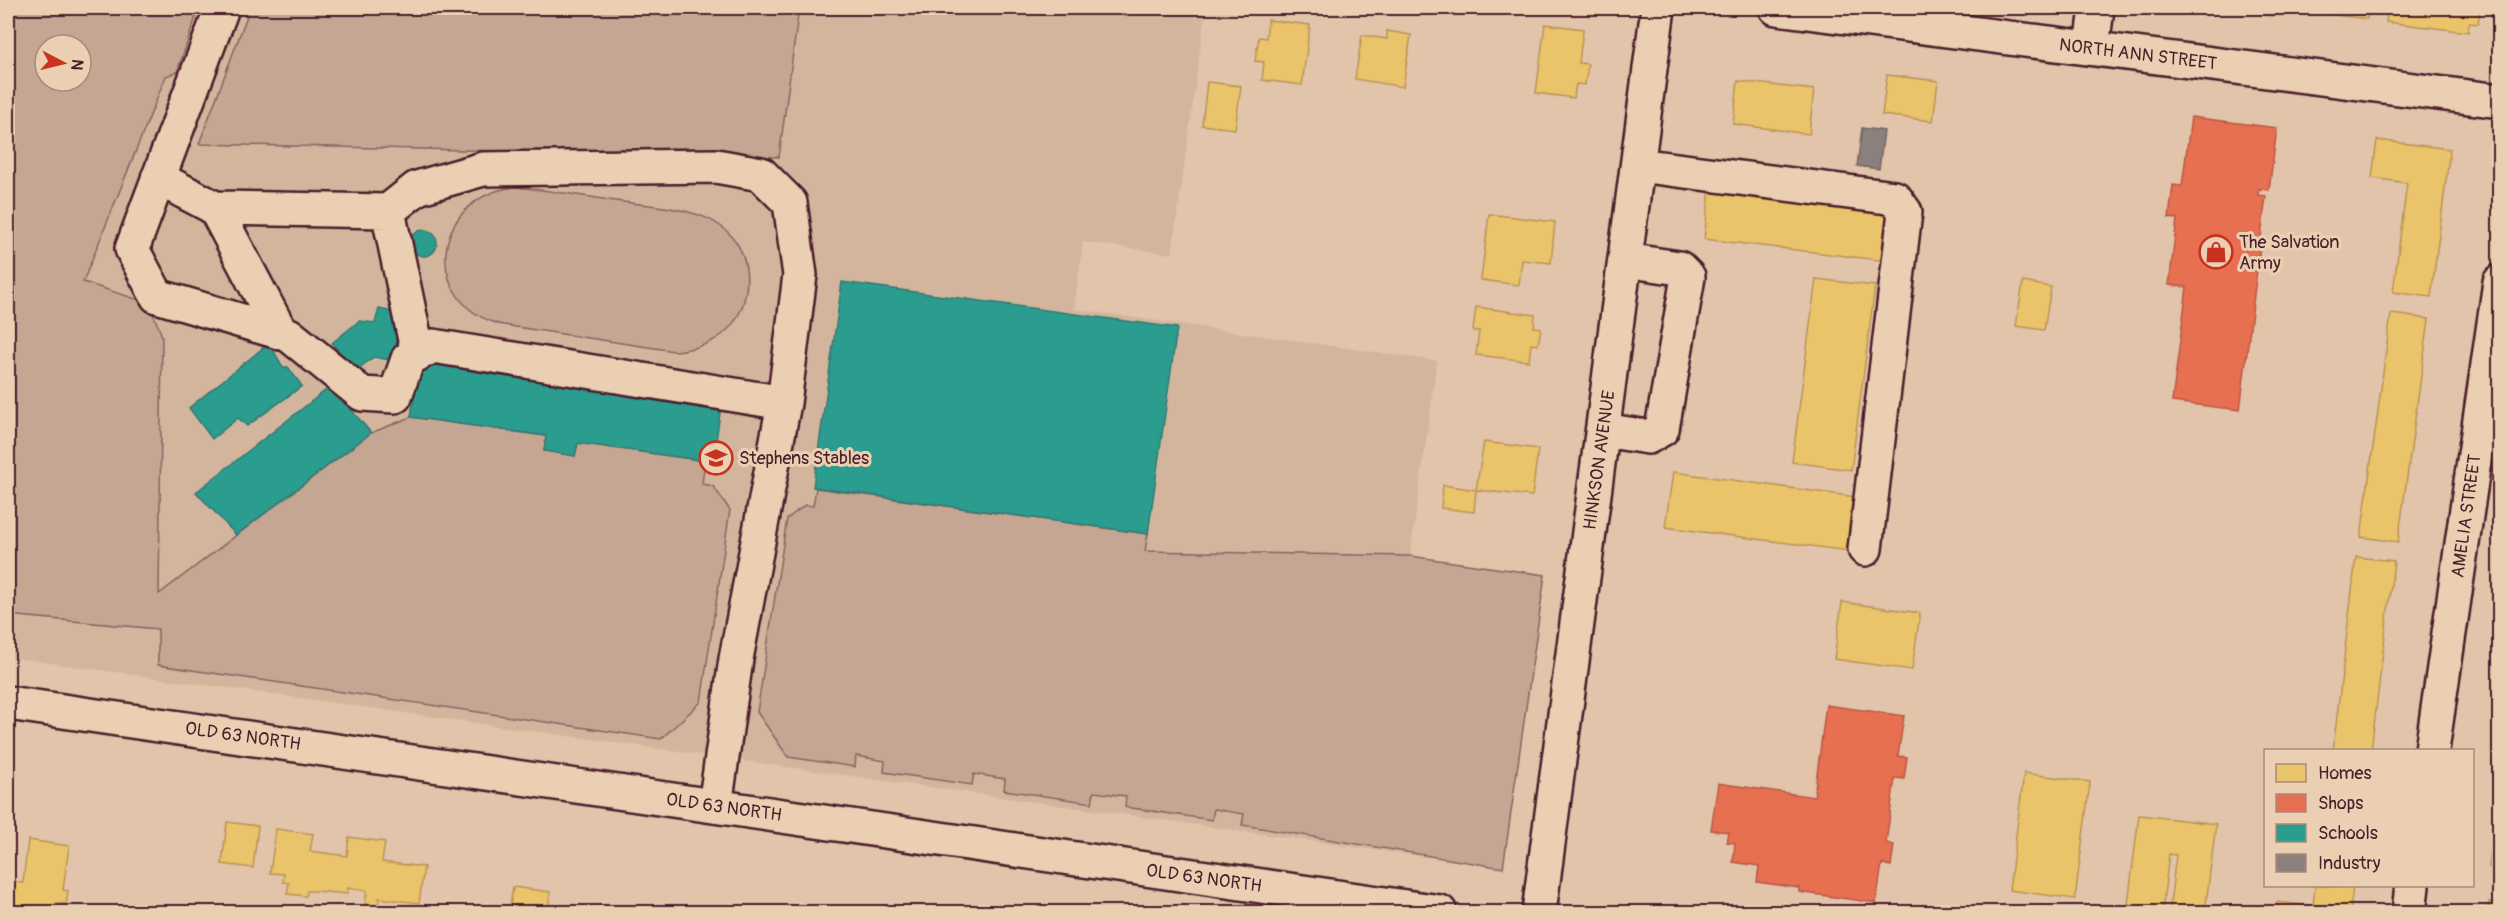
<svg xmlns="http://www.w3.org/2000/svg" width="2507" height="920" font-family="Pangolin,sans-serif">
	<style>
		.built { fill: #d3b59e; fill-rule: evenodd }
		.green { fill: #c5a692; stroke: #88625e; stroke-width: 1.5; fill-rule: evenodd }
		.homes { fill: #e9c46a; stroke: #b99257; stroke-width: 1.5 }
		.shops { fill: #e76f51; stroke: #b85746; stroke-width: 1.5 }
		.schools { fill: #2a9d8f; stroke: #347771; stroke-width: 1.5 }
		.industry { fill: #8a817c; stroke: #776464; stroke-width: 1.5 }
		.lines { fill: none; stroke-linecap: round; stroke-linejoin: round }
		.minor-casing { stroke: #4a1f2b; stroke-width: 38 }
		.major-casing { stroke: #4a1f2b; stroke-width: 38 }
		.minor { stroke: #ebcfb2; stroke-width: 33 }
		.major { stroke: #ebcfb2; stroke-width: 33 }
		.labels { text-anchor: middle; stroke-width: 6; stroke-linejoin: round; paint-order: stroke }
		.street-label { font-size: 18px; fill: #4a1f2b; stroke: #ebcfb2 }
		.poi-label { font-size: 18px; fill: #4a1f2b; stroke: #ebcfb2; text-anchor: start }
	</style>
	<rect width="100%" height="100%" fill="#e1c4aa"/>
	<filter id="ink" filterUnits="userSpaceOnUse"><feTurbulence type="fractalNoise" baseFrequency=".0167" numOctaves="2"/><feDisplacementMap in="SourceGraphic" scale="12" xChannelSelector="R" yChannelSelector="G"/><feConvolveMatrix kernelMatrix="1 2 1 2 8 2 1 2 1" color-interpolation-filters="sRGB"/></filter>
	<g filter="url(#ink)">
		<path class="built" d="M8 8H1206L1172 254 1083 242 1074 309 1437 361 1410 556 1545 575 1503 868 8 657ZM45 45H81V81H45Z"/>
		<path class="green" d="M8 8H199L177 72 166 76 83 282 149 303 162 336 159 594 371 433 411 417 546 436 544 451 575 456 578 443 705 461 702 484 713 486 730 510 701 702 661 739 158 665V629L8 615ZM45 45H81V81H45Z
			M250 8H799L779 157 199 144Z
			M515 187C549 190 582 196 616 201 660 208 725 205 743 256 749 275 748 292 741 310 729 338 702 349 674 351L503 325C421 306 429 197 515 187Z
			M816 488 1148 534 1145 551 1410 556 1545 575 1503 868 1242 825 1244 814 1214 809 1212 820 1125 807 1126 796 1094 792 1092 803 1004 790 1005 779 974 774 972 785 884 772 885 761 856 756 855 767 788 757 757 712 787 519 805 505 813 506Z"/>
		<path class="homes" d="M2266 8H2294L2293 11 2276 9 2275 16 2265 15Z
			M2329 8H2368L2367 19 2328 14Z
			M2388 8H2480L2478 24 2469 23 2468 32 2386 22Z
			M1268 20 1310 25 1302 85 1262 80 1264 62 1255 61 1259 37 1266 38Z
			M1545 24 1583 29 1579 63 1588 64 1585 85 1576 84 1574 98 1536 93Z
			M1387 31 1411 35 1403 87 1355 79 1362 35 1387 39Z
			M1887 75 1938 81 1933 121 1882 115Z
			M1738 81 1814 90 1809 134 1733 124Z
			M1207 82 1241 86 1235 129 1202 125Z
			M2377 140 2450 149 2431 297 2393 292 2407 183 2372 178Z
			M1711 181 1894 203 1887 261 1704 239Z
			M1489 214 1555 222 1551 263 1522 260 1519 285 1481 280Z
			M1816 279 1875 286 1851 470 1792 462Z
			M2023 282 2051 287 2044 330 2016 326Z
			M1476 307 1535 315 1534 327 1541 328 1538 345 1531 344 1529 361 1476 355 1479 331H1473Z
			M2391 314 2429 319 2398 542 2361 537Z
			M1484 442 1538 449 1532 496 1476 490Z
			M1673 472 1856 497 1849 551 1665 527Z
			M1443 485 1476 490 1474 512 1441 508Z
			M2356 557 2394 561 2371 750H2333Z
			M1842 602 1920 613 1912 670 1834 659Z
			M2024 773 2090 782 2075 899 2009 890Z
			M2498 794H2500V868L2489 867Z
			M2139 815 2216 824 2205 912H2169L2176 855 2169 854 2162 912H2127Z
			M227 822 258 826 253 868 222 864Z
			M276 829 313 834 310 851 347 856 349 837 385 842 382 862 424 867 419 903 379 898 378 906 365 904 367 891 348 888 347 894 316 891H307L306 896 287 894 289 883 283 882 284 874 270 873Z
			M28 840 69 846 63 890 68 891 66 904 56 903 54 911 8 912V881L23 883Z
			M2315 886H2353L2350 912H2276L2277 902 2313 906Z
			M513 887 550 892 548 912H509Z
			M2489 902 2500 903V912H2487Z"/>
		<path class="shops" d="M2191 117 2277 128 2269 190 2259 189 2258 195 2266 196 2240 410 2172 402 2187 287 2169 285 2177 219 2169 218 2173 185 2182 186Z
			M1826 705 1904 716 1898 756 1907 757 1904 779 1895 778 1886 843 1894 845 1891 866 1882 864 1876 903 1799 892V888L1757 882 1759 866 1733 862 1735 843 1727 842 1729 832 1711 830 1718 783 1814 797Z"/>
		<path class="schools" d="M411 243a13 13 0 1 1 26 0a13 13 0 1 1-26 0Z
			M842 282 1177 328 1148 534 813 487Z
			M379 309 398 313 395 361 374 357 355 371 332 343 359 321 375 323Z
			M269 343 283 367H288L302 386 247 426 238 418 212 439 189 408Z
			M419 362 721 406 713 462 578 443 575 456 544 451 546 436 411 417Z
			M331 386 371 433 236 535 196 492Z"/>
		<path class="industry" d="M1862 128 1884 131 1879 169 1857 166Z"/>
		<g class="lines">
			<defs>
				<path id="minor" d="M222 8 132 249 157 296 289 335 362 394 395 396 408 359 433 346 784 403 736 659 715 806
					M1776 8 2500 101
					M2092 48 2097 8
					M1638 165 1895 198 1905 212 1865 549
					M158 178 215 208 281 333
					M215 208 388 211 418 354
					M388 211 417 188 483 169 716 166 761 174 790 203 800 275 784 403
					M1603 430 1648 437 1662 429 1688 277 1679 268 1625 260
					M2432 750 2500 282
					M1539 912 1658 8
					M2409 912 2412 886"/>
				<path id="major" d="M8 703 1440 912"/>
			</defs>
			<use href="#minor" class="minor-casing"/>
			<use href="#major" class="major-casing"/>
			<use href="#minor" class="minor"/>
			<use href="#major" class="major"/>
		</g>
	</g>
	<defs>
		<symbol id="shop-ring" viewBox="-11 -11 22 22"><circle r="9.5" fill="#ebcfb2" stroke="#c8321e" stroke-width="1.5"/><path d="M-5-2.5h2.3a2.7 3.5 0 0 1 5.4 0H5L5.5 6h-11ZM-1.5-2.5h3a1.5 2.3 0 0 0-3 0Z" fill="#c8321e"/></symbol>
		<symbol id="school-ring" viewBox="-11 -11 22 22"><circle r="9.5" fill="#ebcfb2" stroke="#c8321e" stroke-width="1.5"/><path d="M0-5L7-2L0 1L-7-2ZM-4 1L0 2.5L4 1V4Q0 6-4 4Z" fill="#c8321e"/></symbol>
	</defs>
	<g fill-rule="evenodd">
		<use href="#shop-ring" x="2197" y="233" width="38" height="38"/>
		<use href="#school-ring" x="697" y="439" width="38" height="38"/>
	</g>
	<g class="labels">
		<g class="street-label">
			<text transform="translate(2138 54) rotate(7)" y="6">NORTH ANN STREET</text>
			<text transform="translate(1599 460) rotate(-82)" y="6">HINKSON AVENUE</text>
			<text transform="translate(2466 516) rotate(-82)" y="6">AMELIA STREET</text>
			<text transform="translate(243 736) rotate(8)" y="6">OLD 63 NORTH</text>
			<text transform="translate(724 807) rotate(8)" y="6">OLD 63 NORTH</text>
			<text transform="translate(1204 878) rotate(8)" y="6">OLD 63 NORTH</text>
		</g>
		<g class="poi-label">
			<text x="2239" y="248">The Salvation<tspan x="2239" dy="21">Army</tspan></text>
			<text x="739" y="464">Stephens Stables</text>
		</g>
	</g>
	<rect width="2507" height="920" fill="none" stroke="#ebcfb2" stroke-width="30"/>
	<rect x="15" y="15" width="2477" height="890" fill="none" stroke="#4a1f2b" stroke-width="2" filter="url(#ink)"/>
	<rect x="2264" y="749" width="210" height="138" fill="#ebcfb2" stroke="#ab897c" stroke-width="1.5"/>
	<rect x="2276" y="764" width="30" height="18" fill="#e9c46a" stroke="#ab897c" stroke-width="1.5"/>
	<text x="2318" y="779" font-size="18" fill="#4a1f2b">Homes</text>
	<rect x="2276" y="794" width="30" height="18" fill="#e76f51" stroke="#ab897c" stroke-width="1.5"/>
	<text x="2318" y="809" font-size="18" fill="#4a1f2b">Shops</text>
	<rect x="2276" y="824" width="30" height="18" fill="#2a9d8f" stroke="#ab897c" stroke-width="1.5"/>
	<text x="2318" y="839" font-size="18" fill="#4a1f2b">Schools</text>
	<rect x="2276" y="854" width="30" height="18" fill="#8a817c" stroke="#ab897c" stroke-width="1.5"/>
	<text x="2318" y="869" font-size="18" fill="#4a1f2b">Industry</text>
	<g transform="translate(63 63) rotate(97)"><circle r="28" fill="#ebcfb2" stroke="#ab897c" stroke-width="1.5"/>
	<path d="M0-4.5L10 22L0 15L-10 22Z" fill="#c8321e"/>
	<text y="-9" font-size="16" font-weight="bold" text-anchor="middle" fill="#4a1f2b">N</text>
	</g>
</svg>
